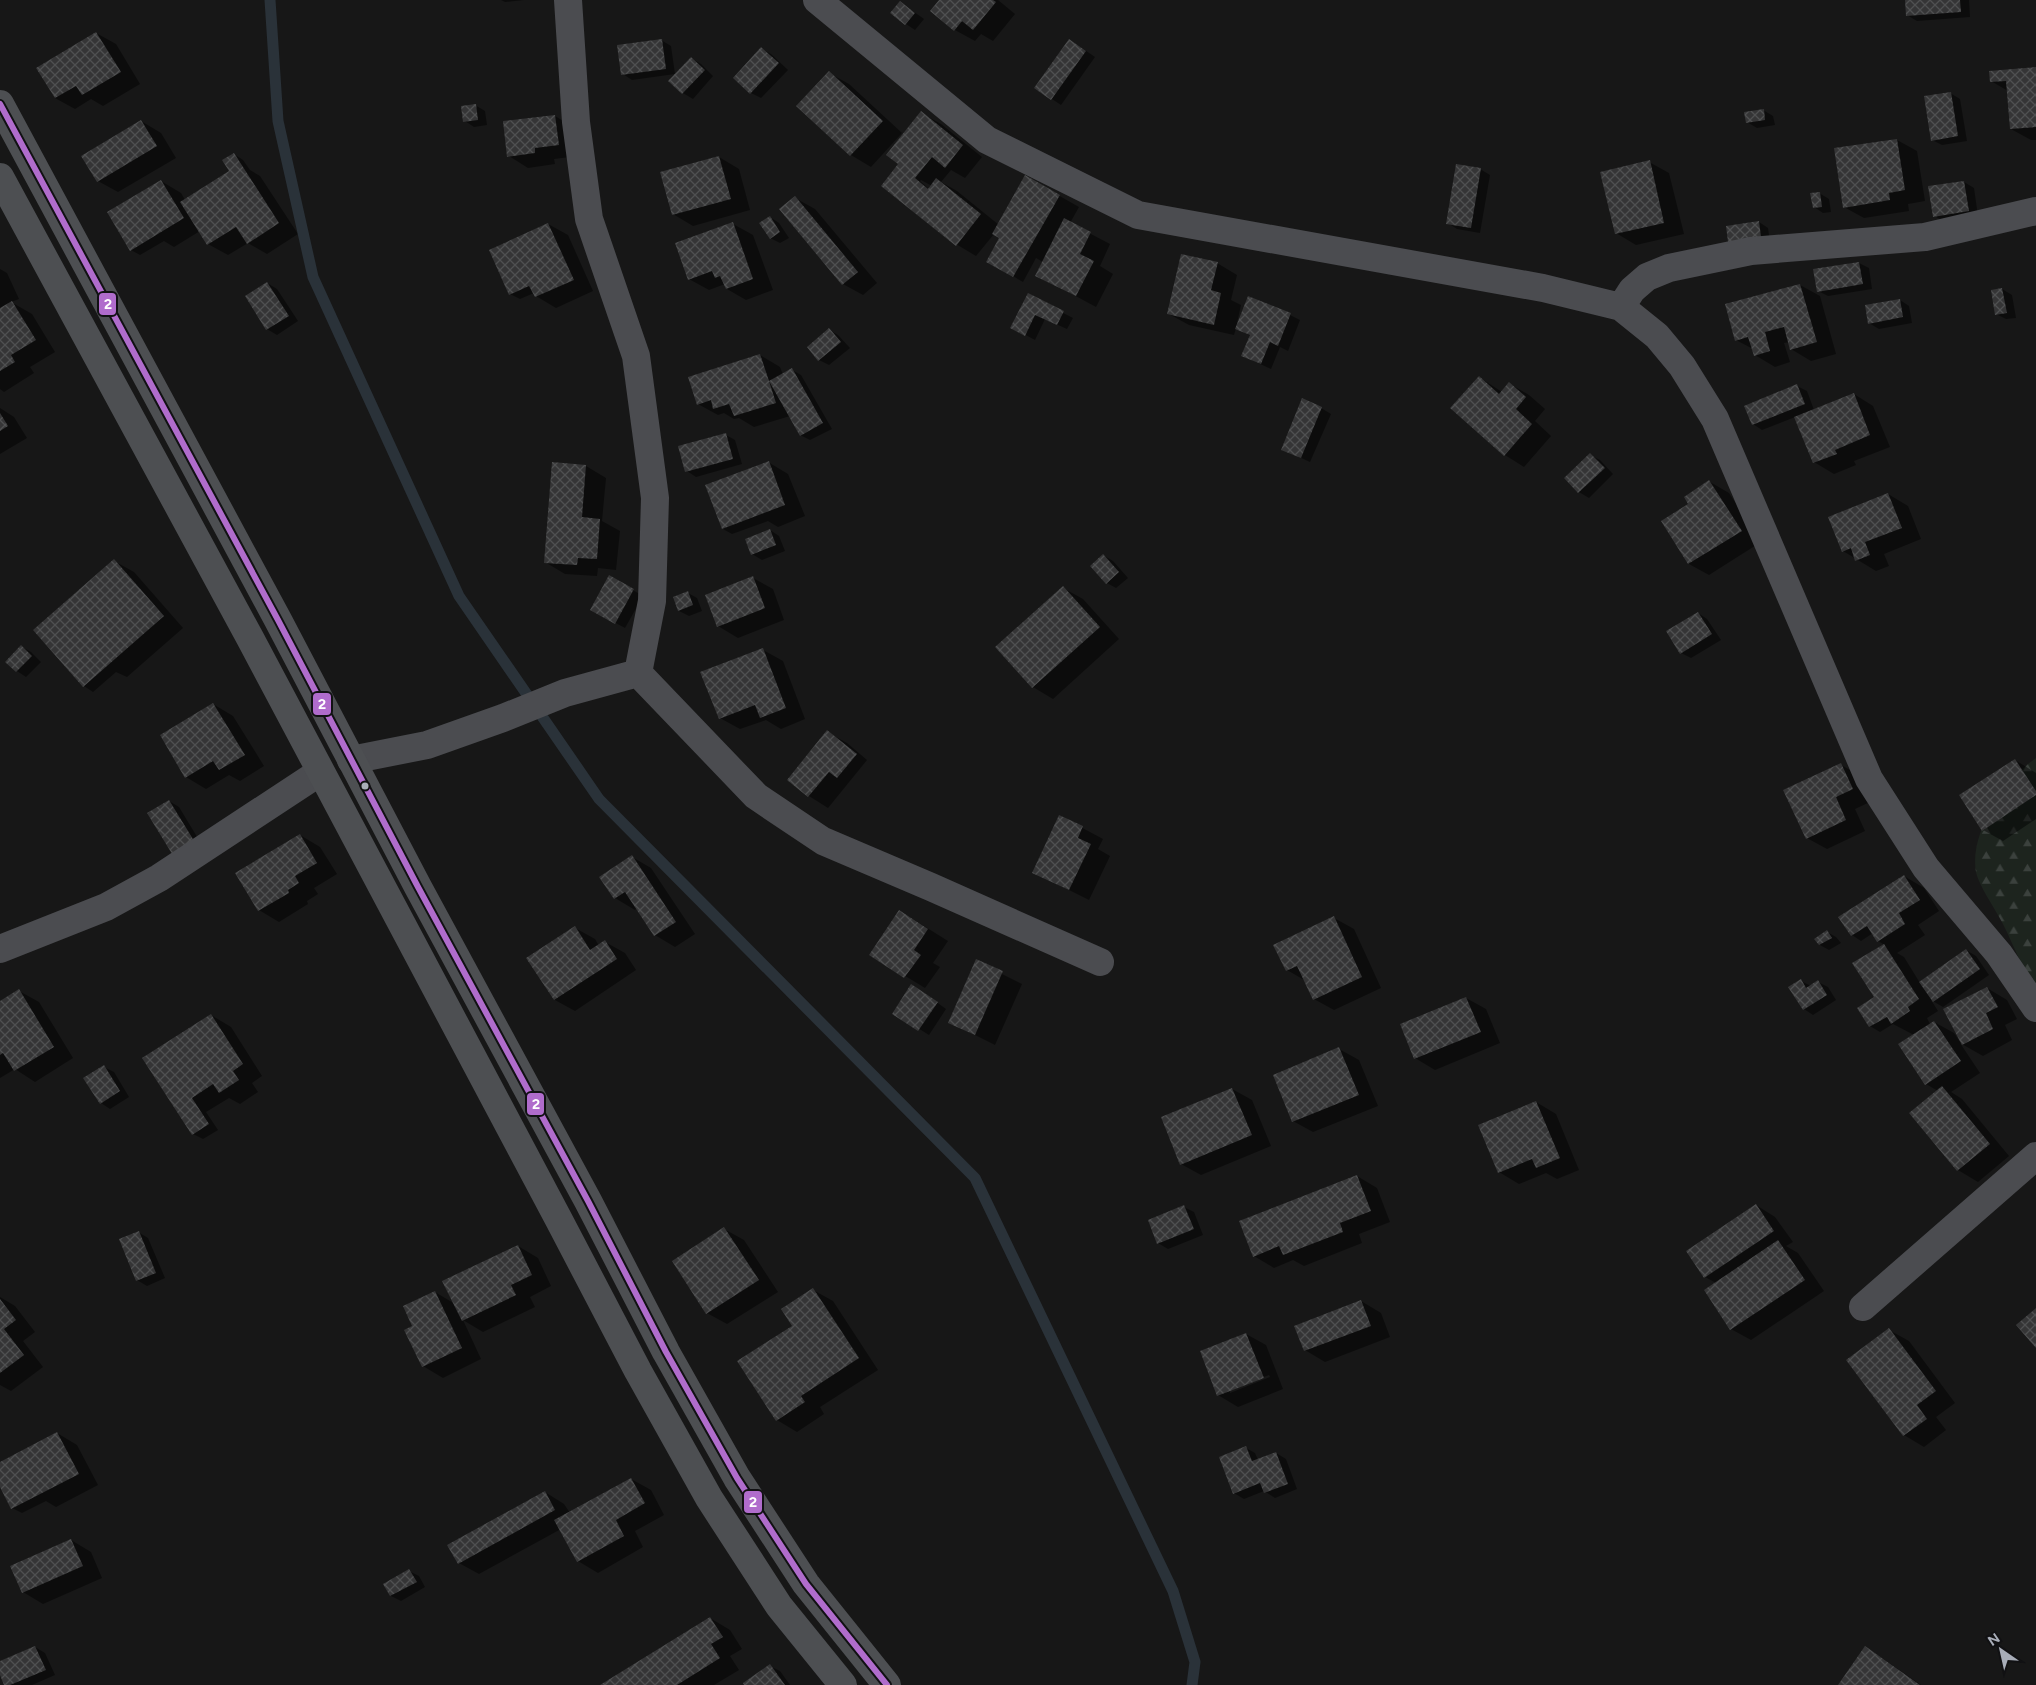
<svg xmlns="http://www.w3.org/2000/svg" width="2036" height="1685" font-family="Figtree,sans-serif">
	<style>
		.forest { fill: url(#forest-firs) }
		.shadow { fill: #0007; fill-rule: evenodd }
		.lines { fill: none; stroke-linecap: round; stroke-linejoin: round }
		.stream { stroke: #2a3239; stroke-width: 11 }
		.building { fill: url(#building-cross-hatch) }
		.minor { stroke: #4b4c50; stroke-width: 28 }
		.major { stroke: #4d4f52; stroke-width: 28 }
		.bus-1-casing { stroke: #111113; stroke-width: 10 }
		.bus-1 { stroke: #b06ccc; stroke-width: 6 }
		.bus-dot { fill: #a8adb8; stroke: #111113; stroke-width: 2 }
		.line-badge { stroke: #111113; stroke-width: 2 }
		.badge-label { font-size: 14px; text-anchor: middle; font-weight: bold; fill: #fff }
	</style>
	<defs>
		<pattern id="forest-firs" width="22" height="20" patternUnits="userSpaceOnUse" patternTransform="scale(1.25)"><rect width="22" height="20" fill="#1d241e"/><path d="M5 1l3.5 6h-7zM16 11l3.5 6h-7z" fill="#3b413d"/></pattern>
		<pattern id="building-cross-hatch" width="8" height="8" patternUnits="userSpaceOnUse" patternTransform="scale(1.25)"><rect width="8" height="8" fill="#353536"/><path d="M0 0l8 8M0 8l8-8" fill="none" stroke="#4f5051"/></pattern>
	</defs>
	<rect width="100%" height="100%" fill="#171717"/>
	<path class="forest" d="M2036 758V989C2022 968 2014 946 2003 924 1996 910 1979 886 1976 872 1969 833 2005 779 2036 758Z"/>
	<path class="shadow" d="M501 0H524L505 2Z
		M940 0H998L1015 14 993 41 981 34 975 41 955 30Z
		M1906 0H1969L1970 17 1917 21 1907 15Z
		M900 2 924 19 915 30 906 24Z
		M96 33 116 44 140 84 103 106 91 99 75 109 55 98Z
		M661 40 671 46 675 74 632 80 623 74Z
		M1070 40 1095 57 1061 105 1052 99Z
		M762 49 771 54 788 70 761 98 751 93Z
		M691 58 701 64 713 76 693 99 683 93 670 81Z
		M2036 68V140H2031L2011 129 2008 91 1991 81Z
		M829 73 849 84 902 133 871 167 851 155 798 106Z
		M1950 93 1960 99 1967 141 1942 145 1932 140Z
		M475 105 485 111 487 125 474 127 465 121Z
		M1763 110 1773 116 1775 125 1757 128 1747 122Z
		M921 113 941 124 982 157 965 178 951 170 941 182 957 191 999 225 1026 177 1079 207 1070 223 1110 244 1100 266 1113 274 1096 307 1037 275 1043 262 1036 258 1023 282 987 261 1001 238 994 234 976 256 956 244 900 164ZM921 180 932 186 929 189 920 181Z
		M555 116 575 128 578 156 554 159 555 164 528 168 509 156Z
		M141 121 161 133 176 158 118 192 98 181Z
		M1897 140 1917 151 1925 201 1908 204 1909 211 1864 218 1844 207Z
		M234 154 243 160 250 170 260 176 298 234 267 254 248 243 228 255 208 244 200 231 174 247 164 241 140 255 131 250 161 181 181 193 185 200 231 171Z
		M719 157 739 169 750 210 693 226 673 214Z
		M1649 162 1669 173 1684 234 1636 245 1616 233Z
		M1480 169 1490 175 1480 233 1457 229 1448 223Z
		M1964 182 1974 188 1978 216 1944 221 1934 216Z
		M1819 193 1829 199 1831 212 1823 213 1814 207Z
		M795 198 815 209 877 283 863 295 843 284Z
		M770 217 779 223 789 238 780 243 770 238Z
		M1759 222 1768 228 1770 242 1729 241Z
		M548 224 568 235 593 291 556 308 536 296 534 293 520 299 510 294Z
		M733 224 753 235 773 290 746 300 727 289 725 284 709 290 689 279Z
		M1217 263 1237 275 1231 300 1241 305 1237 323 1290 315 1300 320 1288 351 1280 347 1271 369 1243 356 1251 336 1236 328 1234 335 1189 325 1169 314Z
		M1859 263 1869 268 1872 289 1828 296 1818 291Z
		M0 269 7 273 19 299 11 302 32 314 55 352 30 367 34 373 4 392 0 389Z
		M267 283 277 289 298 321 277 335 267 329Z
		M1800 285 1820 296 1836 354 1811 361 1791 349 1789 342 1784 343 1790 362 1775 367 1755 355 1753 349 1736 340Z
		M2002 289 2012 295 2016 318 2006 319 1996 314Z
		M1028 295 1073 318 1067 329 1045 319 1035 340 1022 333Z
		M1900 300 1909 306 1912 323 1879 329 1869 323Z
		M829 330 838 335 850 348 829 365 819 360Z
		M760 355 780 367 783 375 792 370 801 375 832 429 810 440 800 435 790 416 754 427 739 418 734 419 724 413 718 415 698 404Z
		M1479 377 1502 392 1510 384 1529 395 1545 409 1535 421 1551 436 1524 467 1505 455Z
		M1797 386 1807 391 1814 410 1854 394 1873 406 1890 447 1854 461 1856 465 1834 474 1814 462 1795 417 1762 430 1753 424Z
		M0 408 14 417 27 438 0 454Z
		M1321 408 1331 414 1310 462 1282 449Z
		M726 435 735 440 742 464 696 477 687 471Z
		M1590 455 1600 460 1613 474 1589 498 1579 492 1566 478Z
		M768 462 788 474 805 516 778 527 768 521 732 534 723 529Z
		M586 466 606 478 602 521 620 531 616 570 598 568 597 576 565 574 545 562Z
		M1710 482 1729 493 1761 542 1709 575 1689 564 1663 521 1690 504Z
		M1888 494 1908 506 1921 539 1884 554 1889 566 1876 571 1843 551Z
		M770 530 779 536 785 551 762 560 752 554Z
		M1103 555 1113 561 1128 578 1116 588 1107 583Z
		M114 561 134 572 183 628 127 677 116 672 93 692 84 686Z
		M609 576 643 596 625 628 601 615Z
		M753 578 773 589 784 620 738 638 718 626Z
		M1063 588 1083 599 1119 639 1053 699 1033 687Z
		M688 593 697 598 702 611 689 616 679 611 675 598Z
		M1698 613 1707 619 1721 640 1691 658 1681 653Z
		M22 647 31 652 41 662 26 677 17 671 7 662Z
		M763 650 783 661 805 719 781 729 766 720 740 729 720 718Z
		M213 704 233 716 264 766 240 781 229 775 206 789 186 777 161 735Z
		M827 732 847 743 867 760 828 808 809 796Z
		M2015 760 2036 773V819L2003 841 1983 830Z
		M1841 765 1861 776 1872 801 1855 809 1865 831 1827 849 1807 838Z
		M169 801 179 807 205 850 185 862Z
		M1060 816 1103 839 1098 849 1110 856 1089 900 1033 872Z
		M300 835 320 847 337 874 314 888 318 894 307 901 308 904 279 922 259 910Z
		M632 857 651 868 695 934 675 947 655 935 637 908 635 910 615 898Z
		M1904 876 1924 888 1939 911 1918 925 1925 935 1897 953 1904 957 1920 983 1966 950 1976 956 1989 975 1943 1007 1931 1000 1938 1011 1927 1018 1930 1024 1934 1022 1954 1033 1960 1042H1961L1987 988 2007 1000 2017 1019 2005 1025 2012 1040 1983 1056 1960 1043 1980 1073 1951 1092 1962 1099 2009 1156 1978 1182 1958 1170 1911 1113 1938 1091 1926 1084 1914 1035 1893 1024 1880 1032 1870 1026 1859 1008 1876 997 1854 964 1885 945 1878 941 1873 933 1861 941 1852 935Z
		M900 911 948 941 933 963 940 967 925 988 871 955Z
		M1334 918 1354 929 1381 988 1334 1010 1314 999 1306 981 1287 970Z
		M575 928 595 939 599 946 605 942 625 953 636 970 575 1011 555 1000Z
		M1827 932 1836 937 1841 943 1829 950 1820 945Z
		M976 961 1022 984 995 1045 949 1022Z
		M1801 981 1811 986 1818 982 1828 987 1836 1000 1813 1015 1804 1009Z
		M19 991 39 1002 73 1058 35 1082 15 1069 0 1078V1002Z
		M921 991 946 1009 929 1035 894 1013Z
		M1466 998 1486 1009 1500 1043 1435 1070 1415 1058Z
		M211 1015 231 1027 262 1076 252 1083 258 1092 240 1104 229 1098 206 1112 218 1130 203 1139 193 1134 177 1108Z
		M1339 1049 1359 1060 1378 1106 1313 1132 1293 1121Z
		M104 1067 114 1072 129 1097 110 1109 101 1103Z
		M1232 1089 1252 1100 1271 1146 1201 1175 1181 1164Z
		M1536 1102 1556 1114 1579 1170 1557 1179 1546 1173 1519 1184 1499 1172 1480 1125Z
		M1357 1176 1377 1188 1390 1222 1359 1234 1362 1243 1304 1266 1293 1260 1274 1268 1254 1256Z
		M1756 1205 1775 1217 1793 1242 1786 1246 1798 1253 1824 1291 1751 1340 1731 1329 1716 1283 1705 1277Z
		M1184 1207 1194 1212 1203 1235 1168 1249 1158 1243Z
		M724 1229 744 1240 778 1292 727 1324 707 1313Z
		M138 1232 148 1238 165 1278 147 1286 137 1280Z
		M518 1246 538 1258 551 1286 530 1297 535 1307 483 1332 463 1320 481 1359 443 1378 423 1366 414 1327 435 1292 455 1304Z
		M813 1290 833 1301 878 1370 820 1407 824 1414 797 1432 777 1420 793 1326Z
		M0 1297 15 1306 35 1332 23 1341 43 1367 11 1391 0 1385Z
		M1361 1301 1381 1313 1390 1337 1325 1362 1305 1350Z
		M1889 1330 1909 1341 1955 1403 1936 1417 1946 1430 1924 1447 1904 1435 1848 1360Z
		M1246 1334 1266 1345 1283 1389 1238 1407 1218 1395 1202 1351ZM1269 1375 1270 1377 1230 1393V1390Z
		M57 1433 77 1445 98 1485 56 1507 46 1501 22 1513 12 1508 0 1484V1463Z
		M1246 1448 1255 1453 1258 1460 1276 1453 1286 1459 1297 1489 1275 1498 1264 1491 1244 1499 1234 1493Z
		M631 1479 651 1490 664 1515 635 1531 643 1547 598 1573 578 1561 561 1529 479 1574 459 1563 545 1492 564 1504 570 1513Z
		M71 1540 91 1552 102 1578 43 1604 23 1592Z
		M409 1571 419 1576 425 1587 401 1601 391 1596 385 1584Z
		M710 1618 730 1630 742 1649 730 1656 739 1670 714 1685H603Z
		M35 1647 45 1653 55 1675 32 1685H6L0 1672V1662Z
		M1866 1648 1885 1660 1921 1685H1839Z
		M770 1666 780 1671 790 1685H746Z"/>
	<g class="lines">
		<path class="stream" d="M270 0 278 121 313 277 459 596 599 799 975 1178 1173 1591 1195 1662 1192 1685"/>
	</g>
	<path class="building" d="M939 0H993L996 2 973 30 962 21 954 31 930 11Z
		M1905 0H1960L1961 12 1906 16Z
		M900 1 915 13 905 25 890 13Z
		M96 32 121 72 82 95 76 86 55 98 36 68Z
		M662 39 666 69 621 75 617 45Z
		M1069 39 1086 51 1051 100 1034 88Z
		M761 47 779 63 750 94 733 78Z
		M691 57 705 70 682 94 668 81Z
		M2036 67V127L2010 129 2006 81 1990 82 1989 71Z
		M829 71 883 121 850 156 796 106Z
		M1951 92 1958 136 1931 141 1924 96Z
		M476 104 478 120 463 122 461 106Z
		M1764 109 1765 120 1746 123 1744 112Z
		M921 111 963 145 945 168 932 157 915 178 928 189 936 178 981 214 956 246 881 186 898 164 886 155Z
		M555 115 559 145 535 148V153L507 157 503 121Z
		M141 120 157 146 97 182 81 156Z
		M1897 139 1905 190 1889 193 1890 200 1843 208 1834 148Z
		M234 153 279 223 247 244 236 227 207 245 180 202 229 171 222 160Z
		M719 156 731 199 672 215 660 172Z
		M1650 160 1664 223 1615 234 1600 172Z
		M1456 164 1481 168 1471 228 1446 224Z
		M1025 175 1060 195 1013 277 986 262 999 238 992 234Z
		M161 180 184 218 130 251 107 212Z
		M1964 181 1969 211 1933 217 1928 186Z
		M1820 192 1822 207 1813 208 1810 193Z
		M795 196 858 272 842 285 779 209Z
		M770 216 780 232 770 239 759 223Z
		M1064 218 1091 232 1080 254 1094 261 1076 296 1035 276Z
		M1759 221 1761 237 1728 242 1726 226Z
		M733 222 753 279 726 289 720 276 715 278 712 271 688 280 675 243Z
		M548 223 574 280 535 297 529 286 509 295 489 250Z
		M1181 254 1218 262 1211 290 1221 293 1214 325 1167 314Z
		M1859 262 1863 284 1817 292 1813 269Z
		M267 282 289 316 266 330 245 296Z
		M1800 284 1817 342 1790 350 1784 327 1765 332 1770 351 1754 356 1748 337 1735 341 1725 304Z
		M2002 288 2007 313 1995 315 1991 290Z
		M1028 293 1064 311 1057 325 1035 315 1025 336 1010 328Z
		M1248 296 1291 313 1278 346 1270 342 1261 364 1241 356 1250 335 1235 329Z
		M1900 299 1903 317 1868 324 1865 305Z
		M12 301 36 340 11 355 15 362 0 371V308Z
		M829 328 841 342 818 361 807 347Z
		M760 354 769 381 792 368 823 423 800 436 769 381 776 403 734 416 729 404 713 409 711 400 697 405 688 377Z
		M1479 376 1499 394 1509 382 1526 397 1516 409 1532 424 1504 456 1450 408Z
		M1797 384 1805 404 1752 425 1744 406Z
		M1854 393 1870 435 1835 450 1837 454 1813 463 1794 417Z
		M1302 398 1322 407 1301 458 1281 450Z
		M0 413 8 426 0 431Z
		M726 433 733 459 685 472 678 446Z
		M1590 453 1605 468 1578 493 1564 478Z
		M769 461 785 505 722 529 705 485Z
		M552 462 586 465 582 517 600 519 597 559 578 558 577 565 544 563Z
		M1709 480 1742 531 1688 564 1661 521 1688 504 1684 497Z
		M1888 493 1902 528 1865 542 1870 555 1855 561 1851 548 1842 552 1828 517Z
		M770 529 776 545 751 555 745 539Z
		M1103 554 1119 572 1106 584 1090 566Z
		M114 559 164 616 83 687 33 630Z
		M609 575 634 589 615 624 590 610Z
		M753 576 765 608 717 627 705 595Z
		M1063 586 1100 627 1032 688 995 647Z
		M688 591 693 605 678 611 673 597Z
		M1698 612 1712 634 1680 654 1666 631Z
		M21 645 32 656 16 672 5 662Z
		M763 648 786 708 760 718 755 705 719 719 700 672Z
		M213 703 245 755 219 770 213 761 185 778 160 735Z
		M827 730 857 754 837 778 829 772 808 797 787 780Z
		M2015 759 2036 791V795L1982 831 1959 795Z
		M1841 763 1853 789 1836 797 1846 820 1806 839 1783 790Z
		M169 800 196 844 174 857 147 813Z
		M1059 815 1083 826 1078 838 1091 844 1069 890 1032 873Z
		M300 834 317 863 295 876 299 883 288 890 289 893 258 911 235 873Z
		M632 855 676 922 654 936 625 892 614 899 599 877Z
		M1904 875 1920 900 1899 913 1905 924 1877 942 1867 926 1851 936 1838 917Z
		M899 910 928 929 914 950 921 955 904 978 869 955Z
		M1334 916 1362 977 1313 1000 1297 966 1286 971 1273 945Z
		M575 926 590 950 605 940 617 959 554 1000 526 958Z
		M1827 930 1832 938 1819 945 1814 939Z
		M1884 944 1919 999 1908 1007 1910 1011 1891 1024 1887 1017 1869 1027 1857 1008 1874 997 1852 963Z
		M1966 949 1980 969 1933 1002 1919 982Z
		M976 959 1003 971 975 1035 948 1023Z
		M1801 979 1806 988 1818 980 1827 995 1803 1010 1788 987Z
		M911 984 938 1002 918 1031 892 1014Z
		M1987 987 1998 1007 1986 1013 1993 1029 1962 1045 1943 1009Z
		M19 989 54 1047 14 1071 3 1053 0 1055V1001Z
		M1466 997 1481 1032 1414 1059 1400 1024Z
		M211 1014 243 1064 233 1071 239 1080 219 1093 213 1084 192 1098 209 1124 192 1135 142 1058Z
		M1934 1021 1961 1061 1925 1085 1898 1044Z
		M1339 1047 1359 1095 1292 1122 1273 1075Z
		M104 1065 120 1091 100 1104 83 1078Z
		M1942 1086 1990 1144 1957 1171 1909 1113Z
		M1232 1088 1252 1135 1180 1165 1161 1117Z
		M1536 1101 1560 1158 1536 1168 1532 1159 1498 1173 1478 1125Z
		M1357 1175 1371 1211 1340 1223 1343 1232 1283 1255 1279 1246 1253 1257 1239 1221Z
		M1756 1204 1774 1231 1704 1278 1686 1251Z
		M1184 1205 1194 1229 1157 1244 1148 1220Z
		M724 1227 759 1280 706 1314 672 1261Z
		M139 1231 156 1273 136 1281 119 1239Z
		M1778 1240 1805 1280 1730 1330 1704 1290Z
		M518 1245 532 1275 511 1285 516 1295 462 1321 442 1281Z
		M813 1288 859 1358 801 1396 805 1402 776 1421 737 1361 792 1326 781 1309Z
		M435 1291 462 1348 422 1367 404 1330 412 1326 403 1306Z
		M0 1299 16 1320 4 1329 24 1355 0 1373Z
		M1361 1300 1371 1326 1304 1351 1294 1326Z
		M2036 1308V1348L2016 1325Z
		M1889 1328 1936 1391 1917 1405 1927 1419 1903 1436 1846 1360Z
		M1246 1333 1264 1378 1217 1396 1200 1351Z
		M57 1432 79 1474 11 1509 0 1487V1462Z
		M1246 1446 1252 1461 1276 1452 1288 1484 1264 1493 1260 1483 1233 1494 1219 1457Z
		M631 1478 645 1503 616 1520 624 1536 577 1562 554 1520Z
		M545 1491 555 1510 458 1564 447 1545Z
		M71 1539 83 1566 22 1593 10 1566Z
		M409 1569 417 1582 390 1596 383 1584Z
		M710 1617 723 1637 711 1644 720 1658 677 1685H600Z
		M35 1646 46 1670 10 1685H4L0 1675V1661Z
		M1865 1646 1920 1685H1838Z
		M770 1664 785 1685H744L743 1683Z"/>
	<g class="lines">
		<path class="minor" d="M568 0 576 122 589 219 636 356 655 498 652 601 638 673
			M817 0 987 140 1138 215 1543 288 1621 307 1657 336 1682 366 1715 419 1869 779 1926 868 1999 954 2036 1008
			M1621 307 1632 290 1647 277 1669 268 1751 251 1925 237 2036 211
			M638 673 756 796 823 841 931 887 1100 962
			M351 760 427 745 503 718 565 693 638 673
			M0 949 106 907 159 878 320 772
			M1863 1307 2036 1156"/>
		<path class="major" d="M0 104 278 620 418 887 588 1201 666 1352 737 1478 806 1584 887 1685
			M0 177 250 638 559 1220 638 1371 709 1498 779 1606 843 1685"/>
		<defs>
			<path id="bus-1" d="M0 104 278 620 418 887 588 1201 666 1352 737 1478 806 1584 887 1685"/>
		</defs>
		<use href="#bus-1" class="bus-1-casing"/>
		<use href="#bus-1" class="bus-1"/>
	</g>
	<circle class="bus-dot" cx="365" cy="786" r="4.5"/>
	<g class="line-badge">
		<rect x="98" y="292" width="19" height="24" rx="5" fill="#b06ccc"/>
		<rect x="312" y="692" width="20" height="24" rx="5" fill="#b06ccc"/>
		<rect x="526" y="1092" width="19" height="24" rx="5" fill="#b06ccc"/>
		<rect x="743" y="1490" width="20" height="24" rx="5" fill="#b06ccc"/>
	</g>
	<g class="badge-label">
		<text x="108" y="309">2</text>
		<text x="322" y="709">2</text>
		<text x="536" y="1109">2</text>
		<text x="753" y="1507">2</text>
	</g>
	<g transform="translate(2001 1650) rotate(326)" stroke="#111113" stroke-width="4" paint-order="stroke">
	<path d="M0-4L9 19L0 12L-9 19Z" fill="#a8adb8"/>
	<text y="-8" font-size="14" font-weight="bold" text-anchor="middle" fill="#a8adb8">N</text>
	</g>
</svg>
